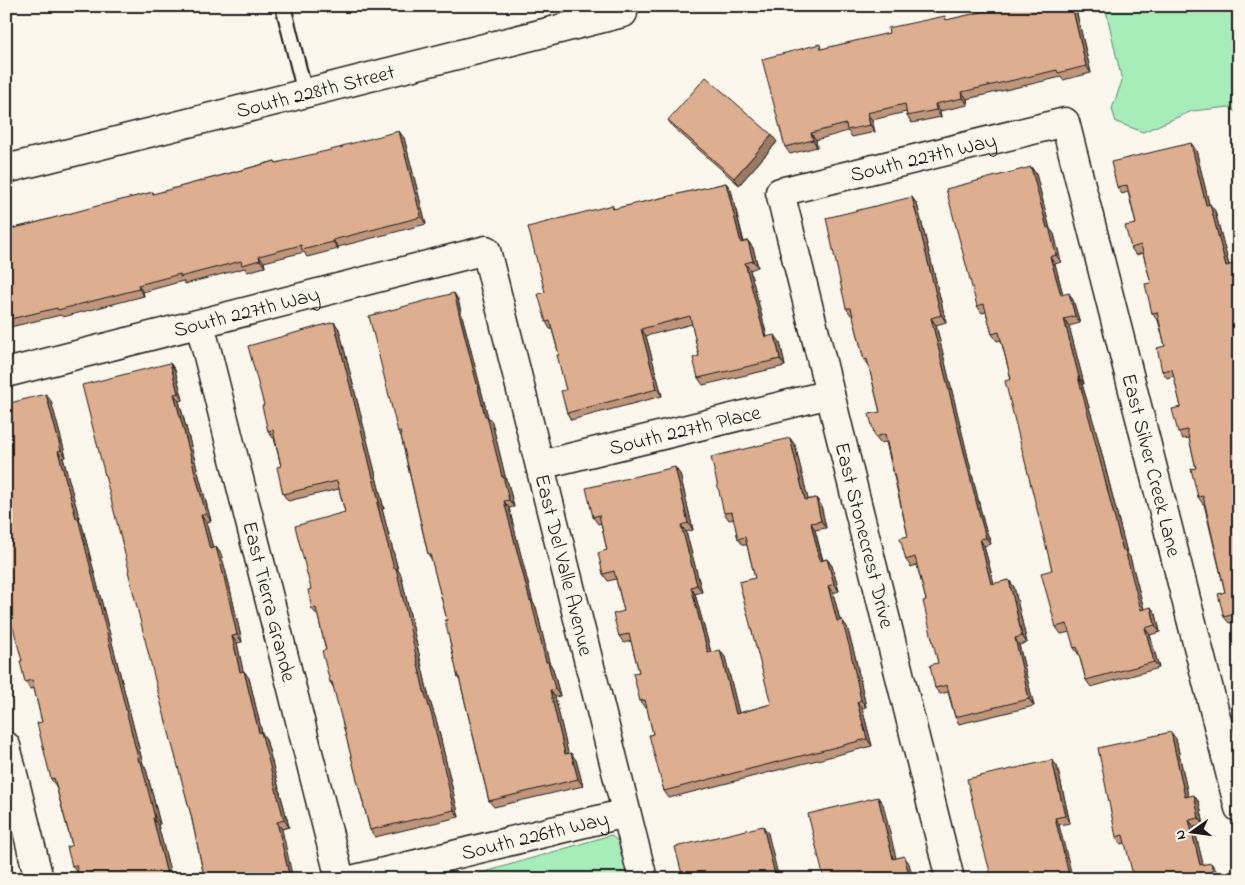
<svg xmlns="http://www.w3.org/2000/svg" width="1245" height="885" font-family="'Indie Flower',sans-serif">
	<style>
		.green { fill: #a6edba; stroke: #61846b }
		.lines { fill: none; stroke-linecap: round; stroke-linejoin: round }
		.service-casing { stroke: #1c1c1c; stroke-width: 18 }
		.minor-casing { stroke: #1c1c1c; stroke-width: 31 }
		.service { stroke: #fbf7ec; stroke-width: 14 }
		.minor { stroke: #fbf7ec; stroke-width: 28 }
		.wall { fill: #bf967c; stroke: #1c1c1c }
		.shaded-wall { fill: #9b7a65; stroke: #1c1c1c }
		.building { fill: #deae90; stroke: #1c1c1c }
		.labels { text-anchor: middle; stroke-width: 4; stroke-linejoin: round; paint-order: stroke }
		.street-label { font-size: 21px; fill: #1c1c1c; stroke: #fbf7ec }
	</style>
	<rect width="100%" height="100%" fill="#fbf7ec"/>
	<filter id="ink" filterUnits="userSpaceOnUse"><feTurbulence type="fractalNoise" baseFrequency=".02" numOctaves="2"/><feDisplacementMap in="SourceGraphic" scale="10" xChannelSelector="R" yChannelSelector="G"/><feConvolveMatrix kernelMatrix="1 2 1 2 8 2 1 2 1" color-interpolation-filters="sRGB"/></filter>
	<g filter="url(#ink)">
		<path class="green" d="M1105 6H1239V116L1230 107 1192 111 1143 132 1116 122 1112 109 1122 81Z
			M611 835 620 843 629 879H461Z"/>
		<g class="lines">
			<defs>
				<path id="service" d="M283 6 305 93"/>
				<g id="minor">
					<path id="s1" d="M6 169 623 13 621 6"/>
					<path id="s2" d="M200 324 340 879"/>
					<path id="s3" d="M6 373 486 250 643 879"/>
					<path id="s4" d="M540 465 830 394"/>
					<path d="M6 746 39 879"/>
					<path id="s5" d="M355 879 626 813"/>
					<path id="s6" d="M950 879 780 192 1065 122 1239 808"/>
				</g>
			</defs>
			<use href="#service" class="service-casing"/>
			<use href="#minor" class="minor-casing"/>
			<use href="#service" class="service"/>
			<use href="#minor" class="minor"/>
		</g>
		<path class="wall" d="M1008 6H1075L1091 73 1063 80 1061 77 967 99 968 105 940 111 941 117 912 123 907 116 906 112 872 120 875 132 852 137 848 131 816 140 817 147 790 154 785 147 823 49Z
			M668 120 777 142 739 185 673 127Z
			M404 138 426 224 338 247V249L307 257 304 252 264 262 265 267 247 272 245 268 185 284 183 281 143 292 144 296 63 317 61 315 6 328V230L31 224 153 192 154 194 275 161 276 163Z
			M1196 150 1209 204 1215 211 1229 265 1238 271 1239 275V636L1235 622 1229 623 1224 617 1225 592 1204 504H1203L1198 497 1196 468 1189 438 1183 439 1178 432 1181 407 1174 376 1167 378 1162 371 1165 346 1158 320H1157L1152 313 1151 283 1143 253 1136 255 1131 248 1136 224 1128 192 1122 194 1117 187Z
			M1031 167 1036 174 1050 229 1054 234 1061 262 1055 264 1063 295 1073 300 1080 323 1069 326 1084 384H1082L1096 431 1127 553 1130 557 1144 609 1156 614 1160 632 1150 635 1159 668 1091 687 1086 680 1079 655 1074 648 1070 632 1061 634 1056 627 1052 570 1011 379 1001 340 997 341 992 334 986 312 982 313 977 306Z
			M726 183 731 190 744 242 748 241 753 248 758 267 750 270 767 337 780 342 785 366 703 385 698 378 699 356 692 324 646 336 662 396 571 420 567 413 566 390 559 355 552 329H550L546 322 545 292 612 205 614 209Z
			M917 204 946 322 936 325 984 524 991 544 984 546 994 584 1009 580 1014 587 1027 643 1019 645 1034 706 959 724 955 717 948 692 940 694 935 688 938 663 926 600 917 565 911 567 906 560 908 536 886 442 880 443 875 437 880 412 869 367 864 360 853 315H851L846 308Z
			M454 293 458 300 488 417 492 422 506 480 508 483 514 507 509 508 533 603 536 607 549 662 553 669 560 696 555 697 568 753 576 760 583 786 494 807 489 801 460 681 458 678 447 620 432 560 428 554 401 436 398 432Z
			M334 322 339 329 369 448 384 509H382L398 570 401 575 429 698 437 723 459 817 375 837 370 830 334 688 330 682 326 650 318 616 312 609 311 589 345 512 339 489 288 501 283 494 281 466 274 438H273L268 431 264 405Z
			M170 363 175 370 183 400 179 401 211 521 206 522 213 548 216 547 221 554 229 584 242 642 237 643 243 672 249 678 262 733 266 739 289 827 282 829 204 876 191 815 129 570Z
			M51 401 66 457 63 458 80 521 82 525 143 764 146 769 160 824 158 825 172 879H79L78 873H77L72 866V845L56 786 51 779 42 722 34 688 30 689 25 682 22 661Z
			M795 445 808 500 816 498 821 505 826 528 815 530 823 560 827 559 832 566 839 591 833 593 840 620H842L847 627 855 656 866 707 862 708 872 746 669 798 664 791 653 734 647 707 645 708 640 701 639 672 631 641 624 643 619 636 624 611 616 579 608 581 603 574 607 550 601 523 598 524 593 517 680 474 693 530 686 532 702 592 695 594 711 652 725 657 739 713 771 704 755 578 747 545H743L738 539 734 519 729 520 724 513Z
			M1176 739 1188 796 1199 802 1204 825 1194 827 1203 865 1216 870 1125 843 1121 844 1116 837Z
			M1052 760 1057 766 1070 823 1059 825 992 879Z"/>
		<path class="shaded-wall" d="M1072 6H1075L1091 73 1086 66Z
			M962 92 967 99 968 105 963 98Z
			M935 104 940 111 941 117 936 110Z
			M867 113 872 120 875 132 870 125Z
			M399 131 404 138 426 224 421 217Z
			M811 133 816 140 817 147 813 140Z
			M772 135 777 142 739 185 734 178Z
			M1191 143 1196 150 1211 212 1206 205Z
			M1031 167 1036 174 1050 229 1054 234 1061 262 1056 255 1047 228Z
			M726 183 731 190 745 250 741 243Z
			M912 197 917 204 946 322 941 315Z
			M1210 204 1215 211 1231 273 1226 266Z
			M333 240 338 247V249L333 242Z
			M748 241 753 248 758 267 753 261Z
			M259 256 264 262 265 267 260 260Z
			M1050 257 1055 264 1065 302 1061 295Z
			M745 263 750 270 769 344 765 337Z
			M1233 264 1238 271 1239 275V289Z
			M138 285 143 292 144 296 139 289Z
			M454 293 458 300 488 417 492 422 506 480 508 483 514 507 509 500 502 477 485 416Z
			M1069 293 1073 300 1080 323 1075 316Z
			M931 318 936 325 984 524 991 544 986 538 980 517Z
			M1064 319 1069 326 1084 384 1079 377Z
			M334 322 339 329 369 448 384 509 379 502Z
			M641 329 646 336 662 396 657 389Z
			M775 335 780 342 785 366 780 359Z
			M170 363 175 370 183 400 178 393Z
			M1078 377 1082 384 1096 431 1127 553 1130 557 1146 617 1141 610 1123 551Z
			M46 394 51 401 66 457 61 450Z
			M174 394 179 401 211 521 206 514Z
			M790 438 795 445 810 507 805 500Z
			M58 451 63 458 80 521 82 525 143 764 146 769 160 824 155 818 139 762 76 518Z
			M675 467 680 474 693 530 688 523Z
			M816 498 821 505 826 528 821 521Z
			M504 501 509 508 533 603 536 607 549 662 553 669 560 696 555 689 546 662Z
			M377 503 382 509 398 570 401 575 429 698 437 723 459 817 454 810Z
			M201 515 206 522 215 556 210 549Z
			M811 523 815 530 824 568 820 561Z
			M681 525 686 532 702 592 697 585Z
			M980 539 984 546 996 591 991 584Z
			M216 547 221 554 229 584 242 642 237 635Z
			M827 559 832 566 839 591 834 584Z
			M1009 580 1014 587 1027 643 1022 636Z
			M828 586 833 593 842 628 837 621Z
			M691 587 695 594 713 660 708 653Z
			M1151 607 1156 614 1160 632 1155 625Z
			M842 620 847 627 855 656 866 707 861 700Z
			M1145 628 1150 635 1159 668 1154 662Z
			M232 636 237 643 245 679 240 672Z
			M1015 638 1019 645 1034 706 1029 699Z
			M720 650 725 657 741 721 736 714Z
			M244 671 249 678 262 733 266 739 289 827 284 820 259 733Z
			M550 690 555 697 570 761 565 754Z
			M857 702 862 708 872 746 867 739Z
			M1171 732 1176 739 1190 804 1185 797Z
			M571 753 576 760 583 786 578 779Z
			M1052 760 1057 766 1070 823 1065 816Z
			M1194 795 1199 802 1204 825 1199 818Z
			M878 797 883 804 898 866 893 859Z
			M153 818 158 825 172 879H168Z
			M1055 818 1059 825 1073 879H1070Z
			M1189 820 1194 827 1205 872 1200 865Z
			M277 822 282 829 293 879H290Z
			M763 826 768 833 779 879H776Z
			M904 856 909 863 913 879 910 878Z
			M1211 863 1216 870 1218 879H1215Z"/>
		<path class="building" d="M1008 6H1072L1086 66 1058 73 1057 70 962 92 963 98 935 104 936 110 907 116 905 104 867 113 870 125 847 130 846 124 811 133 813 140 785 147 762 59 820 44 821 49 889 33 888 28 945 16 946 20Z
			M706 77 772 135 734 178 668 120Z
			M399 131 421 217 333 240V242L302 250 301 245 259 256 260 260 242 265 241 261 180 277V274L138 285 139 289 58 310 57 308 6 320V230L31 224 97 206 153 192V194L275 161 276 163 343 147 342 146Z
			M1191 143 1206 205 1210 204 1226 266 1233 264 1239 289V349H1236L1239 359V636L1234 614 1224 617 1218 594 1225 592 1203 496 1198 497 1191 469 1196 468 1187 430 1178 432 1172 409 1181 407 1172 369 1162 371 1157 348 1165 346 1157 312 1152 313 1145 284 1151 283 1141 245 1131 248 1125 226 1136 224 1127 185 1117 187 1111 162Z
			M1031 167 1047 228 1049 227 1056 255 1050 257 1061 295 1069 293 1075 316 1064 319 1079 377H1078L1091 425 1123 551 1125 550 1141 610 1151 607 1155 625 1145 628 1154 662 1086 680 1077 647 1074 648 1067 624 1056 627 1041 573 1052 570 1005 381 1011 379 999 332 992 334 984 304 977 306 946 189Z
			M726 183 741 243 748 241 753 261 745 263 765 337 775 335 780 359 698 378 693 358 699 356 690 316 641 329 657 389 567 413 561 391 566 390 557 355H559L550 321 546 322 538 294 545 292 528 227 612 205 613 209Z
			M912 197 941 315 931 318 980 517 986 538 980 539 991 584 1009 580 1022 636 1015 638 1029 699 955 717 947 685 935 688 930 665 938 663 923 601 926 600 915 557 906 560 900 538 908 536 885 434 875 437 869 414 880 412 867 359 864 360 851 308H846L826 218Z
			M454 293 485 416H487L502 477 503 476 509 500 504 501 530 601 531 600 546 662H548L555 689 550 690 565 754 571 753 578 779 489 801 459 677 458 678 445 620H447L430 554H428L400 431 398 432 369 316Z
			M334 322 364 441 379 502 377 503 394 569 396 568 424 691 432 716 454 810 370 830 332 682H330L322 651 326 650 316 608 312 609 308 590 311 589 295 526 345 512 337 481 283 494 277 467 281 466 273 430 268 431 262 406 264 405 248 346Z
			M170 363 178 393 174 394 206 514 201 515 210 549 216 547 224 577 237 635 232 636 240 672 244 671 259 733 261 732 284 820 277 822 290 879H194L204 876 191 815 158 692 128 571 129 570 82 385Z
			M46 394 61 450 58 451 76 518H78L139 762H141L155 818H153L168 879H79L76 865 72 866 67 847 72 845 54 778 51 779 37 723 42 722 32 680 25 682 20 661H22L6 601V404Z
			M790 438 805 500 816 498 821 521 811 523 820 561 827 559 834 584 828 586 837 621 842 620 850 649 861 700 857 702 867 739 664 791 649 735 653 734 645 700 640 701 633 673 639 672 629 634 619 636 613 614 624 611 614 571 603 574 598 553 607 550 599 515 593 517 586 488 675 467 688 523 681 525 697 585 691 587 708 653 720 650 736 714 771 704 739 582 755 578 745 537 738 539 732 512 724 513 711 457Z
			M1171 732 1185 797 1194 795 1199 818 1189 820 1200 865 1211 863 1215 879H1134L1123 835 1116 837 1098 748Z
			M1052 760 1065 816 1055 818 1070 879H992L980 835 967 779Z
			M878 797 893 859 904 856 910 878 824 879 808 814Z
			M763 826 776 879 683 878 675 847Z"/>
	</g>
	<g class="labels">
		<g class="street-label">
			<text dy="7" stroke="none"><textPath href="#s1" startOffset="319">South 228th Street</textPath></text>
			<text dy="7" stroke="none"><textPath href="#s6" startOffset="855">South 227th Way</textPath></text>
			<text dy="7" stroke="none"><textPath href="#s3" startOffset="248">South 227th Way</textPath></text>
			<text dy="7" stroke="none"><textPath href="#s4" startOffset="149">South 227th Place</textPath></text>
			<text dy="7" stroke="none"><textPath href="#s6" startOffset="1355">East Silver Creek Lane</textPath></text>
			<text transform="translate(865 535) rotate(76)" y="7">East Stonecrest Drive</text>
			<text dy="7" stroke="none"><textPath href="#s3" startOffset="820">East Del Valle Avenue</textPath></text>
			<text dy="7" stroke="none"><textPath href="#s2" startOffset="286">East Tierra Grande</textPath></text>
			<text dy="7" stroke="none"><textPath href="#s5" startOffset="185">South 226th Way</textPath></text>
		</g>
	</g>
	<rect width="1245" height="885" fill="none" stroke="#fbf7ec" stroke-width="25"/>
	<rect x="12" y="12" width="1220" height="860" fill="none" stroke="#1c1c1c" stroke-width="2" filter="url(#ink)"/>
	<g transform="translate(1192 832) rotate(256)" stroke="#fbf7ec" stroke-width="4" paint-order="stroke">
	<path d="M0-4L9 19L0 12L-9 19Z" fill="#1c1c1c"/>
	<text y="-8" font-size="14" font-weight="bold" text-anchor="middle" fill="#1c1c1c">N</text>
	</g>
</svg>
